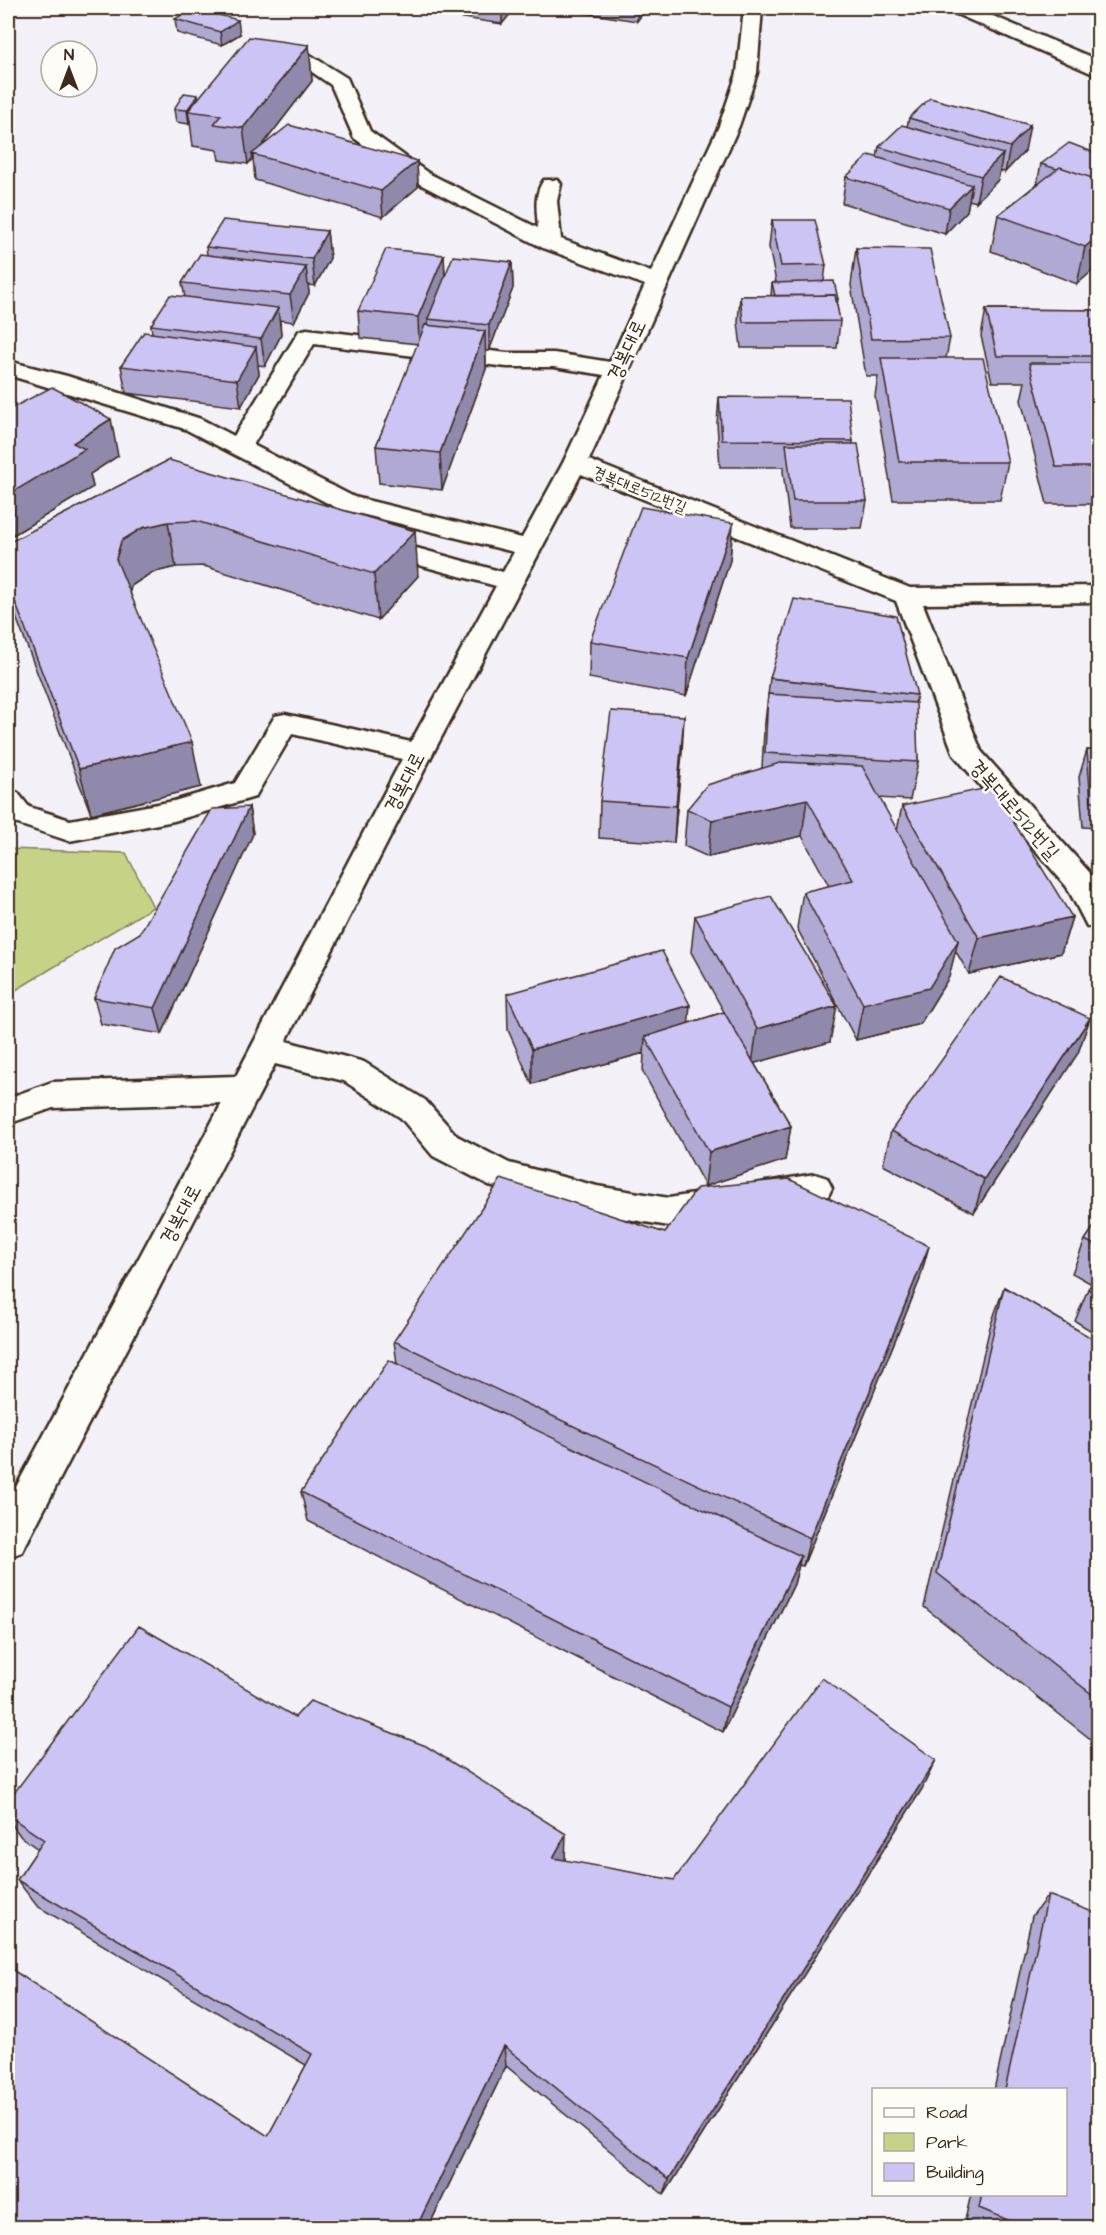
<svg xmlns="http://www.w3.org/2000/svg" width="1106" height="2235" font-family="'Architects Daughter','Poor Story',sans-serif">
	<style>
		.green { fill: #c6d387; stroke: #807e52; stroke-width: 1.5 }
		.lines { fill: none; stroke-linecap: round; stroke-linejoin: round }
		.minor-casing { stroke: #3b2a1e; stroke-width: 5 }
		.minor { fill: #fdfcf7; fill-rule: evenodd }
		.wall { fill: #b0a9d4; stroke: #3b2a1e; stroke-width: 1.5 }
		.shaded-wall { fill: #9089ac; stroke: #3b2a1e; stroke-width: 1.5 }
		.building { fill: #cdc4f6; stroke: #3b2a1e; stroke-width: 1.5 }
		.labels { text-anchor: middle; stroke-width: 5; stroke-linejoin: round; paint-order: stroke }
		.far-street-label { font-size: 16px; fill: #3b2a1e; stroke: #fdfcf7 }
		.street-label { font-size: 20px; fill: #3b2a1e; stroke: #fdfcf7 }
	</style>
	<rect width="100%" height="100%" fill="#f3f1f7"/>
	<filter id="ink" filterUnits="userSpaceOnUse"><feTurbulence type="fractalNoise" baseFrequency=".0167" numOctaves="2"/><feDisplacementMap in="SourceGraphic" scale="12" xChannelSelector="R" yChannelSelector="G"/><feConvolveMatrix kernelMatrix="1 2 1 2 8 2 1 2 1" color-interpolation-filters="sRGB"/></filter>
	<g filter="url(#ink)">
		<path class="green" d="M8 849 126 853 153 907 16 990 8 992Z"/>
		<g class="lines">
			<defs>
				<path id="minor" d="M744 8H762L757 73 739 126 589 460 910 588 1098 586V602L923 604 981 751 1090 873 1098 890V929L1087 926 1067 887 954 755 896 601 581 474 433 753 286 1041 364 1062 425 1100 457 1136 509 1163 597 1186 669 1198 815 1174 827 1178 832 1188 827 1198 669 1226 597 1214 489 1185 433 1156 401 1118 344 1081 275 1064 22 1552 8 1557V1502L222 1103 53 1108 8 1124V1098L52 1082 236 1076 402 759 292 734 255 797 174 821 69 841 9 821 8 790 18 793 29 807 70 820 174 801 235 783 275 716 285 714 411 742 496 586 364 550 360 544 364 538 373 536 503 572 514 552 337 508 185 429 8 375V361L67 376 201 419 234 436 296 336 299 331 307 329 507 353H554L610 362 645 285 543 248 414 181 354 138 331 85 290 57 293 53H307L347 78 370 131 428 173 538 228C537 211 533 195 544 180H558L561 184 557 201 561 239 651 272 719 126 737 73ZM314 344 507 367H554L604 375 563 463 522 538 354 497 253 445Z
					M950 8H974L1098 60V76L952 12Z"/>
			</defs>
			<use href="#minor" class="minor-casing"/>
			<use href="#minor" class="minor"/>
		</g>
		<path class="wall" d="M406 8H515L502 24 406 9Z
			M579 8H647L637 21 579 12Z
			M175 19 240 34 222 45 177 33Z
			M309 45 312 81 261 147 417 161 418 187 383 217 255 180 253 158 248 164 219 160 217 150 193 146 190 122 189 124 176 122 174 109 199 98Z
			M909 118 1025 151 1005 172 1000 171 998 180 976 202 969 200 967 211 945 234 842 203 846 177 877 157 879 147 907 127Z
			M1098 154V266L1077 284 991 251 998 215 1037 184 1041 164Z
			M772 220 826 265 824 281 838 299 837 307 840 321 837 348H741L738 322 740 296H771L772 283 776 282 769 247Z
			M327 231 330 258 315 286 308 285 309 293 294 322 280 320 281 335 265 366 258 365 259 374 241 407 126 393 121 366 152 333 151 325 185 297 182 283 207 255 206 247Z
			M856 248 950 338 946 358 1008 462 1000 500H893L875 396 878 376H866L851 285Z
			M444 255 445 277 512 262 513 288 489 351H486V369L442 490 379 483 376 446 418 344 360 338 358 311Z
			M986 309 1098 310V504H1047L1021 400 1025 382H992L981 336Z
			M719 397 853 441V444L867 501 862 528H790L783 471 784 467H720L717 423Z
			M8 410 118 456 90 474 93 487 13 535 8 530Z
			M169 460 418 576 378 620 204 566 176 567 151 573 131 586 130 592 201 787 91 814 8 596V543Z
			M733 523 730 560 686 696 589 678 590 641Z
			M770 678 917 695 915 703 918 762 910 800 879 798 897 831 902 806 1072 917 1061 953 969 974 955 950 949 977 920 1024 856 1040 797 928 803 892 829 886 802 836 708 857 684 846 687 809 762 768 764 731Z
			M684 716 674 843 599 838 600 801Z
			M1087 750 1098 751V828L1083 827 1079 777Z
			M249 807 253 834 162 1034 101 1024 94 998Z
			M695 916 830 1042 754 1063 791 1126 785 1160 705 1186 643 1072 644 1053 532 1084 508 1030 507 994 689 1023 724 1012 691 952Z
			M1090 1018 1078 1053 974 1213 883 1165 891 1131Z
			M1098 1221V1335L1075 1321 1088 1289 1092 1284 1072 1273 1085 1240Z
			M665 1233 920 1279 803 1566 799 1565 794 1584 723 1732 308 1521 301 1492 397 1364 394 1341Z
			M1004 1287 1098 1342V1745L924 1607 990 1327Z
			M295 1717 565 1861 674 1880 922 1789 664 2195 506 2066 428 2228H8L268 2136 306 2065 37 1906 17 1880 38 1849 21 1837 8 1819V1801Z
			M1048 1895 1098 2228H982L965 2220 971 2194H1065V2090H994L1032 1916Z"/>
		<path class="shaded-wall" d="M502 8H515L502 24Z
			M638 8H647L637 21Z
			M238 20 240 34 222 45 220 32Z
			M309 45 312 81 255 155 252 154 253 158 248 164 243 128Z
			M198 95 200 108 188 111 190 122 189 124 187 110Z
			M1030 125 1025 151 1005 172 1010 147Z
			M1003 154 998 180 976 202 981 176Z
			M417 161 418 187 383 217 381 191Z
			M972 185 967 211 945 234 949 208Z
			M327 231 330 258 315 286 312 259Z
			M1098 236V266L1077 284 1085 247Z
			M444 255 445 281 428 319V322L419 344 418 317Z
			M512 262 513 288 489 351V325Z
			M306 267 309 293 294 322 290 295Z
			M278 308 281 335 265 366 261 339Z
			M485 331 486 369 442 490 440 453Z
			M256 347 259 374 241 407 237 380Z
			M111 419 118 456 90 474 93 487 13 535 8 513V495L73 443Z
			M168 522 176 567 151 573 131 586 126 604 116 559 121 541 142 528Z
			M733 523 730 560 686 696 688 658Z
			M415 531 418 576 378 620 374 574Z
			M684 716 682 753 674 843 676 806Z
			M192 742 201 787 91 814 79 769Z
			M807 799 802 836 708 857 712 820Z
			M249 807 253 834 162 1034 155 1008Z
			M1072 917 1061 953 969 974 979 938Z
			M958 941 949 977 920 1024 856 1040 863 1004Z
			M690 1005 687 1041 645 1037 644 1053 532 1084V1049Z
			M837 1006 830 1042 752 1064 757 1029Z
			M1090 1018 1078 1053 974 1213 984 1179Z
			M791 1126 785 1160 705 1186 709 1152Z
			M929 1246 920 1279 803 1566 810 1538Z
			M801 1556 794 1584 723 1732 728 1707Z
			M936 1760 922 1789 664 2195 669 2179Z
			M566 1834 565 1861 553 1858Z
			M504 2046 506 2066 428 2228H416Z"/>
		<path class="building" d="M193 8 238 20 220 32 175 19Z
			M249 37 309 45 243 128 214 124 221 115 188 111Z
			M184 93 198 95 187 110 174 109Z
			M930 98 1030 125 1010 147 909 118Z
			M289 125 417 161 381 191 252 154Z
			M902 125 1003 154 981 176 879 147Z
			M1069 143 1098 154V180L1060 167 1057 169 1041 164Z
			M869 155 972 185 949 208 846 177Z
			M1060 167 1098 180V236L1085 247 998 215Z
			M223 220 327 231 312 259 206 247Z
			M772 220H815L826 265 781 266Z
			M856 248 930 249 950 338 871 339Z
			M386 249 444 255 418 317 358 311Z
			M200 254 306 267 290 295 182 283Z
			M453 256 512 262 489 325 428 319Z
			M834 281 838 299H836L835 295 775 296 772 283Z
			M170 295 278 308 261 339 151 325Z
			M835 295 840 321 743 322 740 296Z
			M986 309 1098 310V356H997Z
			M425 325 485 331 440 453 376 446Z
			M144 332 256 347 237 380 121 366Z
			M881 358H983L1008 462H899Z
			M1029 363H1098V467H1056Z
			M52 387 111 419 73 443 85 449 8 495V410Z
			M719 397 848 398 853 441 722 440Z
			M786 444H858L867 501H793Z
			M169 460 415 531 374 574 196 521 168 522 142 528 121 541 116 559 192 742 79 769 8 583V543Z
			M641 507 733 523 688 658 590 641Z
			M794 599 896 616 917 695 770 678Z
			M768 694 916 703 918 762 765 753Z
			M611 711 684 716 676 806 600 801Z
			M1087 750 1098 751V801H1091Z
			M783 762 862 766 958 941 929 988 863 1004 803 892 853 880 807 799 712 820 687 809 707 785Z
			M992 787 1072 917 979 938 902 806Z
			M249 807 155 1008 94 998 115 948 140 933 212 809Z
			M771 896 837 1006 757 1029 695 916Z
			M662 951 690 1005 532 1049 507 994Z
			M1001 977 1090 1018 984 1179 891 1131Z
			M724 1012 791 1126 709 1152 645 1037Z
			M501 1179 665 1233 697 1188 789 1179 929 1246 810 1538 394 1341Z
			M1098 1221V1247L1085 1240Z
			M1098 1274V1295L1088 1289Z
			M1004 1287 1098 1342V1699L937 1573Z
			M389 1360 801 1556 728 1707 301 1492Z
			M139 1626 295 1717 310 1701 426 1746 566 1834 553 1858 674 1880 822 1678 936 1760 669 2179 504 2046 416 2228H8V1967L268 2136 312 2054 17 1880 44 1840 8 1815V1801Z
			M1048 1895 1098 1914V2228H1027L979 2208 982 2194H1065V2090H1005Z"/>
	</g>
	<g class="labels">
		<g class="far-street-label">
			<text transform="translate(640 489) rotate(22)" y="6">경복대로512번길</text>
		</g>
		<g class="street-label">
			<text transform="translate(626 350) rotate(-65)" y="7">경복대로</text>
			<text transform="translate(404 782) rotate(-63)" y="7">경복대로</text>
			<text transform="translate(1015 809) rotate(49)" y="7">경복대로512번길</text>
			<text transform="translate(180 1214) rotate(-62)" y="7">경복대로</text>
		</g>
	</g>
	<rect width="1106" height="2235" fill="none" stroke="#fdfcf7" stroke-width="30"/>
	<rect x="15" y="15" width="1076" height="2205" fill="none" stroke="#3b2a1e" stroke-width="2" filter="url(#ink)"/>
	<rect x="872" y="2088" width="195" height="108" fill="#fdfcf7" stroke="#afa8a0" stroke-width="1.5"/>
	<rect x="884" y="2108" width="30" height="9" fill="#fdfcf7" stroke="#afa8a0" stroke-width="1.5"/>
	<text x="926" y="2118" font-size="18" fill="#3b2a1e">Road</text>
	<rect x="884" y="2133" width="30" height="18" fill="#c6d387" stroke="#afa8a0" stroke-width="1.5"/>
	<text x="926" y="2148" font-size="18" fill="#3b2a1e">Park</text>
	<rect x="884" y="2163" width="30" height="18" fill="#cdc4f6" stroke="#afa8a0" stroke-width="1.5"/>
	<text x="926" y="2178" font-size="18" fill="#3b2a1e">Building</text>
	<g transform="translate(69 69)"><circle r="28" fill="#fdfcf7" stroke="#afa8a0" stroke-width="1.5"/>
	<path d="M0-4.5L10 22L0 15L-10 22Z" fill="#3b2a1e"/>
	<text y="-9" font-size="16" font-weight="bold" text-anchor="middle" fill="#3b2a1e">N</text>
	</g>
</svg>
